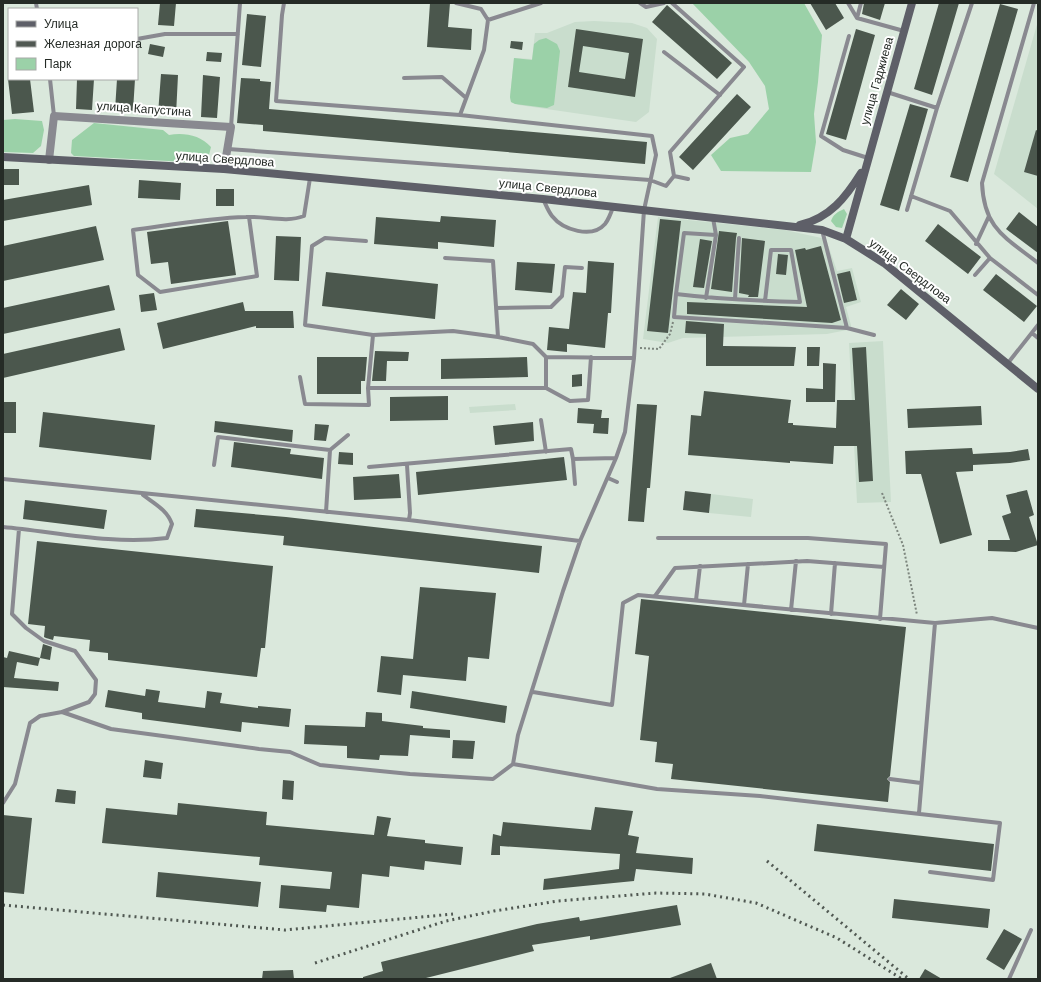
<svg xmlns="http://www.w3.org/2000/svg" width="1041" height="982" font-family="'Work Sans',sans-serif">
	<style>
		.built { fill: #c9ddcd }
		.green { fill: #9bd1a8 }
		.building { fill: #4b574d; fill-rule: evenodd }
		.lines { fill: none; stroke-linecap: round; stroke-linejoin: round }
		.path { stroke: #7d867e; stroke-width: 2; stroke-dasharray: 2 2; stroke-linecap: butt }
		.lane { stroke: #898990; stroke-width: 4 }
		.street { stroke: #898990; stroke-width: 8 }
		.secondary { stroke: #5e5f68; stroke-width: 8 }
		.rail { stroke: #505852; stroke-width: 3; stroke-dasharray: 2 4; stroke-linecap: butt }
		.labels { text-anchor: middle; stroke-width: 4; stroke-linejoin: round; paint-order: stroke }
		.street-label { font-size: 12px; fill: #252b26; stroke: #fff }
	</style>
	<rect width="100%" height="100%" fill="#dae8dc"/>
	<path class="built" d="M594 21 632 23 647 28 657 39 649 112 636 122 519 105 511 102 510 97 514 58 532 59 535 33H547L575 22Z
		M1038 21V209L994 174Z
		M658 217 785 230 826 239 837 271 852 268 861 302 846 307 852 329 827 334 683 338 668 343 643 339Z
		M883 341 891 502 857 503 849 343Z
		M515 404 516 410 470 413 469 407Z
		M711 494 753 499 751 517 709 513Z"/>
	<path class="green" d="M692 3H804L822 35 818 82 814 114 816 142 811 172 721 171 711 155 730 138 748 134 769 109 765 86 749 62Z
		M546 38 557 44 560 51 554 105 547 108 515 104 511 102 510 97 514 58 532 60 534 44 539 40Z
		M15 119 42 121 44 130 41 146 33 153 3 152V120Z
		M94 123 163 130 169 135C183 132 201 135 211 147L208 159 187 162 74 156 71 153 72 140Z
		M844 209 847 214 842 228 836 227 831 221C833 215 837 212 844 209Z"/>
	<path class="building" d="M160 3H176L174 26 158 25Z
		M430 3H450L448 27 472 29 471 50 427 47Z
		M810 3H835L844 18 826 30Z
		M864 3H885L880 20 862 14Z
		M939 3H959L932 95 914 89Z
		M1000 4 1018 9 968 182 950 177Z
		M667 5 732 63 717 79 652 22Z
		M247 14 266 16 261 67 242 65Z
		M576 29 643 39 635 97 568 87ZM583 46 629 53 625 79 579 72Z
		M856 29 875 35 846 140 826 134Z
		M511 41 523 42 522 50 510 48Z
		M150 44 165 47 163 57 148 54Z
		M207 52 222 53 221 62 206 61Z
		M161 74 178 75 176 115 158 114Z
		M203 75 220 77 217 118 201 117Z
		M241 78 260 79V81L271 82 269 109 647 142 645 164 263 131V125L237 123Z
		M8 79H30L34 112 12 114Z
		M77 79H94L92 110 76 109Z
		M117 79H135L133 111 115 110Z
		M737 94 751 107 693 170 679 157Z
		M910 104 928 109 899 211 880 205Z
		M1036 130 1038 131V176L1024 172Z
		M3 169H19V185H3Z
		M139 180 181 183 180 200 138 198Z
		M89 185 92 205 3 221V200Z
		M216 189H234V206H216Z
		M1019 212 1038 227V253L1006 229Z
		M441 216 496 220 494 247 438 242V249L374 244 376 217 440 222Z
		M660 219 681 221 668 333 647 331Z
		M228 221 236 275 171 284 168 262 151 264 147 232Z
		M938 224 981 257 968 274 925 241Z
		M96 226 104 260 3 281V246Z
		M719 231 737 233 736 238 732 292 711 289Z
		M276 236 301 237 299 281 274 280Z
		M742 238 765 241 758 297H748L749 295 739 293Z
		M700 239 712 241 704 288 693 287Z
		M821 246 841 320 832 323 687 314V302L807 307 795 250 805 248 806 250Z
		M778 254 788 255 786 275 776 274Z
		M588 261 614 263 611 313H608L605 348 567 344V352L547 350 549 327 569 329 573 292 586 293Z
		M517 262 555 264 552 293 515 290Z
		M850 271 857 300 844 303 837 274Z
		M326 272 438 284 435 319 322 306Z
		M996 274 1037 306 1024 322 983 290Z
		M109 285 115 310 3 334V308Z
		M901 289 919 304 906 320 887 305Z
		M154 293 157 310 141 312 139 295Z
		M243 302 245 311H293L294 328H256V326L163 349 157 323Z
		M686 321 724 324 723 346 796 347 794 366H706V334L685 333Z
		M120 328 125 350 3 378V354Z
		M807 347H820L819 366H807Z
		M866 347 873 481 859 482 857 446H834L833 464 790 461V463L688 455 691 415 701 416 704 391 791 400 788 423H793V425L836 428 837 400H855L852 348Z
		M375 351 409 352 408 361H387L386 381H372Z
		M317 357H367L365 381H361V394H317Z
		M527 357 528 377 441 379V359Z
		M823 363 836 364 835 402H806V388L823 389Z
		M582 374V386L572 387V375Z
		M448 396V420L390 421V397Z
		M3 402H16V433H3Z
		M637 404 657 405 650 488H647L644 522 628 521Z
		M981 406 982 425 908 428 907 409Z
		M578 408 602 410 601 418H609L608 434 593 433 594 424 577 423Z
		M43 412 155 425 151 460 39 447Z
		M215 421 293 430 292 442 214 432Z
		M533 422 534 441 495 445 493 426Z
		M315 424 329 425 326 441 314 440Z
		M234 442 291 449 290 454 324 458 322 479 231 467Z
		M972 448 973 454 1010 452 1028 449 1030 460 1010 463 973 465V471L956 472 972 535 940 544 921 474H906L905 451Z
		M339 452 353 453V465L338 464Z
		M564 457 567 480 418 495 416 472Z
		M399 474 401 498 354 500 353 477Z
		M1027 490 1034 515 1029 517 1038 545 1016 552 988 551V540H1010L1002 516 1011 513 1006 495Z
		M685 491 711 494 709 513 683 510Z
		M25 500 107 510 104 529 23 519Z
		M196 509 286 517 542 546 539 573 283 545 284 536 194 527Z
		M37 541 273 566 265 648H261L257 677 108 660V653L89 651 90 640 54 636 53 640 46 638 44 637 45 626 28 624Z
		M420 587 496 593 489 659 468 657 466 681 403 675 401 695 377 692 381 656 413 659Z
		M641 599 906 627 890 776 887 779 890 782 888 802 671 779 673 764 655 762 657 742 640 740 649 656 635 654Z
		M43 644 52 647 50 660 40 658Z
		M9 651 40 658 38 666 17 662 14 678 59 682 58 691 3 687V657L7 658Z
		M146 689 160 691 158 702 205 708 207 691 222 693 220 703 258 708V706L291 709 289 727 242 722 241 732 142 719V713L105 707 108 690 145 696Z
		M412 691 507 706 505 723 410 708Z
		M366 712 382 713V721L423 726V728L450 730V738L410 735 408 756 380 755 379 760 347 758V746L304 744 305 725 365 727Z
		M453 740 475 741 473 759 452 758Z
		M145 760 163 763 161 779 143 777Z
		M283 780 294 781 293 800 282 799Z
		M57 789 76 791 75 804 55 802Z
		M178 803 267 812 266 825 374 835 377 816 391 818 387 836 425 840V843L463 847 461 865 425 861 424 870 390 866 389 877 362 874 359 908 327 905 326 912 279 908 281 885 330 889 332 872 259 865 260 857 102 843 106 808 177 815Z
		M595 807 633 811 628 835 639 837 636 853 693 858 692 874 636 869 634 881 543 890 544 879 619 869 620 854 500 846V855H491L493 834 501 836 503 822 591 830Z
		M3 815 32 818 24 894 3 892Z
		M817 824 994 844 991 871 814 851Z
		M158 872 261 882 258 907 156 897Z
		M894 899 990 909 988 928 892 918Z
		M677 905 681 925 590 940V936L532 945 534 951 422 979H363V977L383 971 381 962 537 924 579 917 580 921Z
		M1004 929 1022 939 1004 970 986 959Z
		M711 963 717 979H670V978Z
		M925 969 942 979H919Z
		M293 970 294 979H262L263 971Z"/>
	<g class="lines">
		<path class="path" d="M640 348 659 349 670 334 673 322
			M882 493 903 545 917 615"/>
		<path class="lane" d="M36 3 37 9
			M456 3 481 9 488 20 484 50 460 115
			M640 3 646 7 664 3
			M848 3 857 18 904 31
			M1034 3 982 183C984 229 1005 237 1038 263
			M857 18 861 3
			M488 20 541 3
			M849 36 821 136 843 150 868 158
			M137 39 165 34H238
			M664 52 720 95
			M404 78 442 77 465 97
			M50 79 54 116
			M887 92 937 108
			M231 127 240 3
			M228 149 650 180 666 186 674 176 670 152 744 67 672 3
			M674 176 688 179
			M911 196 950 211 990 258 1038 295
			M543 199C546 205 548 211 552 216 563 230 592 239 605 224 609 219 611 213 613 207
			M907 210 937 108 972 3
			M249 217 257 276 160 292 138 275 133 230C170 225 208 218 246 217 266 216 286 223 304 216L310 178
			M822 230 847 328
			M716 235 684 233 676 294C717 299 759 301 800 302L791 250H771L765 301
			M366 241 325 238 312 246 305 325 373 335 368 388H546V357L634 358
			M976 244 989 216
			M445 258 493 261 498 337
			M975 275 990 258
			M676 294 674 317 847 328 874 335
			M706 298 716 235 713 218
			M735 299 739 238
			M496 308 551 307 562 296 565 267 582 268
			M1032 333 1038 338
			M373 335 453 331 498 337 533 344 546 357
			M1008 363 1038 325
			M300 377 305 404 369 405 368 388
			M546 388 570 401 588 400 591 357
			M541 420 546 452
			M214 465 218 437 330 450
			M407 465 410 513 409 520
			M369 467 571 449 573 459
			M608 478 617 482
			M3 479 409 520 580 541
			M575 484 573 459 616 458
			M326 512 330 450 348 435
			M3 527C57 532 113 545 167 538L172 524C167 510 155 504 143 495
			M19 529 12 614 26 628 44 641 75 651 96 680 95 694 89 702 62 712
			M658 538H808L886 544 880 619
			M655 596 675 568 807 561 884 567
			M696 600 700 566
			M744 605 748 564
			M791 610 796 561
			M831 614 835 563
			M533 692 612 705 623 603 638 595 935 623 992 618 1038 628
			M513 764 657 789 760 796 1000 823 993 880 930 872
			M890 779 921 783
			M3 803 15 784 30 723 40 716 62 712 111 729 259 749 290 752 320 765 410 774 493 779 513 764 518 735 563 591 580 541 616 458 625 432 634 358 644 210 656 155 652 136 460 115 276 101 282 15 284 3
			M919 813 935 623
			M1009 979 1031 930"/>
		<path class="street" d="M49 160 54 116 231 127 224 169"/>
		<path class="secondary" d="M3 157 224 169 543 199 822 230 846 239 884 263 1038 389
			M800 225C830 218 846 197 861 173
			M846 239 912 3"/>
		<path class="rail" d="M767 861 909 979
			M3 905 285 930 453 914
			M315 963 446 921 494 911 558 901 656 893 705 894 756 903 837 938 902 979"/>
	</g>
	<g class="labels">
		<g class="street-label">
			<text transform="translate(877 81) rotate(-74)" y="4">улица Гаджиева</text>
			<text transform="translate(144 109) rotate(4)" y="4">улица Капустина</text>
			<text transform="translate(225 159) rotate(4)" y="4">улица Свердлова</text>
			<text transform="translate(548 188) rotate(6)" y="4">улица Свердлова</text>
			<text transform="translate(910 271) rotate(37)" y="4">улица Свердлова</text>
		</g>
	</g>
	<rect width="1041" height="982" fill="none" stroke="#252b26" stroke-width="8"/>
	<rect x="8" y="8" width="130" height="72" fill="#ffffff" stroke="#a8aaa8"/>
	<rect x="16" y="21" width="20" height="6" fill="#5e5f68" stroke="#a8aaa8"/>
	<text x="44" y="28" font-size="12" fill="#252b26">Улица</text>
	<rect x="16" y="41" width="20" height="6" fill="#505852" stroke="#a8aaa8"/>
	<text x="44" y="48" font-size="12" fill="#252b26">Железная дорога</text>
	<rect x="16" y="58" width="20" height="12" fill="#9bd1a8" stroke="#a8aaa8"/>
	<text x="44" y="68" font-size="12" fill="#252b26">Парк</text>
</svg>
